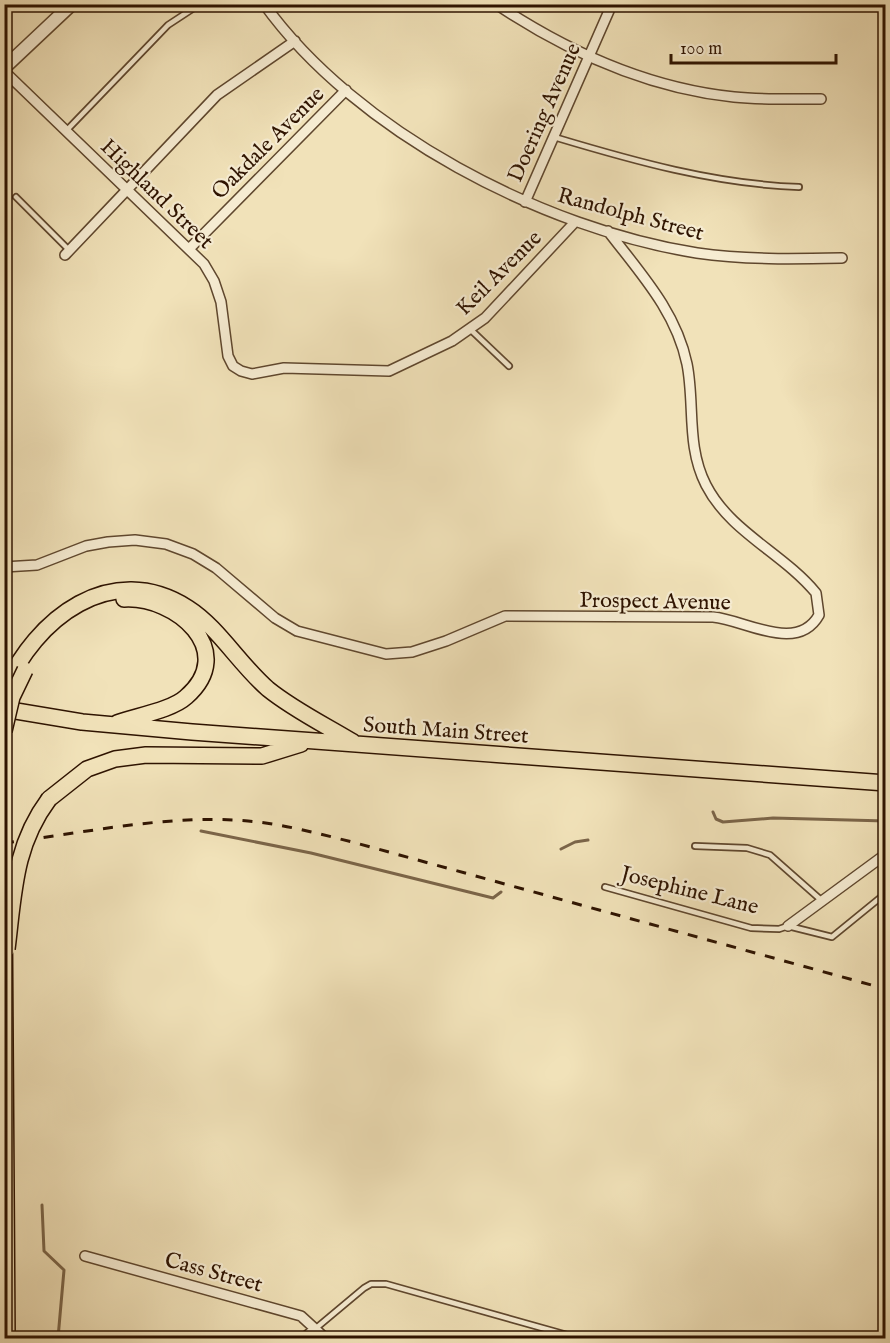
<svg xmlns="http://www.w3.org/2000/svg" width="890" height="1343" font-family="'IM FELL English',serif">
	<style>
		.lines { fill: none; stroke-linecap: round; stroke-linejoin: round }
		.stream { stroke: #7b6549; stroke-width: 3 }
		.service-casing { stroke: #5f472e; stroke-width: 8 }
		.minor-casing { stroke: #5f472e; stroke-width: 12 }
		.tertiary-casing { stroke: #5f472e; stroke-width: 15 }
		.primary-casing { stroke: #2e1300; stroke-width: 18 }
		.service { stroke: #f6ecd2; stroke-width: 4.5 }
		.minor { stroke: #f6ecd2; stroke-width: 9 }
		.tertiary { stroke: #f6ecd2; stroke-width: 12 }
		.primary { stroke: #f1e2b9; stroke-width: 15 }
		.rail { stroke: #2e1300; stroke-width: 3; stroke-dasharray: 10 10; stroke-linecap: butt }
		.primary-bridge-casing { stroke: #2e1300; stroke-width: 18; stroke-linecap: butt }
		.primary-bridge { stroke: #f1e2b9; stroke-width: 15 }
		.labels { text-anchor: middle; stroke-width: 4.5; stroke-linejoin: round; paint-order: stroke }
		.street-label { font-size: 22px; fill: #2e1300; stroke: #f6ecd2 }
	</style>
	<rect width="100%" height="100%" fill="#f1e2b9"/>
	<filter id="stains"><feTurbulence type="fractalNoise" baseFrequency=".00333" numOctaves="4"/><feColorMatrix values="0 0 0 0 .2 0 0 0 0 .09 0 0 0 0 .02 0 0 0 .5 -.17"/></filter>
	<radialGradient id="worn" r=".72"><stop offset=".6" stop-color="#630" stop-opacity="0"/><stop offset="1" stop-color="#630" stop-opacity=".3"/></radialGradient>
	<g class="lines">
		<path class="stream" d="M713 812 716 819 723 822 773 818 886 821
			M201 831 311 853 493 898 501 892
			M561 849 575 842 588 840
			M42 1205 44 1251 64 1270 58 1338"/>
		<defs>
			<path id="service" d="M66 131 168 25 200 4
				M554 137C634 161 715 184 799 187
				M16 197 70 251
				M470 329 509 366
				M695 846 747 848 770 855 821 900
				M605 887 751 928 779 929 788 926 832 937 886 893
				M315 1329 364 1288 371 1284H386L578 1338"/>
			<path id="minor" d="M264 4C356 132 544 229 697 253 746 260 793 259 842 258
				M496 4C568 52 647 88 734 97 763 100 792 99 821 99
				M4 71 204 264 214 281 221 302 228 356 233 366 241 371 252 374 284 368 389 371 452 341 485 318 575 222
				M525 202 612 4
				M190 248 346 90
				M65 255 217 95 295 41
				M4 567 37 565 86 546 108 542 135 540 166 544 193 554 216 568 275 618 297 631 386 654 412 652 446 641 505 616 713 617C746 620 797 654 819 615L816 593C783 553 730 532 706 485 686 446 695 404 687 364 676 311 640 273 608 231
				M788 926 886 854
				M85 1256 301 1316 325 1338
				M304 1338 315 1329"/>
			<path id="tertiary" d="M4 68 72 4"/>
			<path id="primary" d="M4 691C35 618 112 559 188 608 218 627 240 665 268 689 294 710 325 725 353 742
				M4 709 82 722 192 732 886 783
				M117 723C136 716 172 710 186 697 239 651 176 596 124 599
				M49 799 87 769 115 759 146 755 262 756 301 744
				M4 894 7 1338"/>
		</defs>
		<use href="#service" class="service-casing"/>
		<use href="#minor" class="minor-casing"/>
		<use href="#tertiary" class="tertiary-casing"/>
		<use href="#primary" class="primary-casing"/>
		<use href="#service" class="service"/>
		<use href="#minor" class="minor"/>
		<use href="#tertiary" class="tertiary"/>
		<use href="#primary" class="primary"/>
		<path class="rail" d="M4 843C85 833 167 814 248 821 284 824 320 834 356 843L886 989"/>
		<defs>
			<path id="primary-bridge" d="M4 731 12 697 25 670
				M7 949C14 893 14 846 49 799"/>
		</defs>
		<use href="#primary-bridge" class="primary-bridge-casing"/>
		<use href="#primary-bridge" class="primary-bridge"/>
	</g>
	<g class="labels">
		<g class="street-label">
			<text transform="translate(543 112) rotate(-66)" y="8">Doering Avenue</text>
			<text transform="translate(267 142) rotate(-45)" y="8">Oakdale Avenue</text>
			<text transform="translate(158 193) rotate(44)" y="8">Highland Street</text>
			<text transform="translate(631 213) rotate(15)" y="8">Randolph Street</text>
			<text transform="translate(498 272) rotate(-45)" y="8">Keil Avenue</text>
			<text transform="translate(655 600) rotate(1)" y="8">Prospect Avenue</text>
			<text transform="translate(446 729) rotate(4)" y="8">South Main Street</text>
			<text transform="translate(690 889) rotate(14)" y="8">Josephine Lane</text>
			<text transform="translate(214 1271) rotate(15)" y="8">Cass Street</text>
		</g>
	</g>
	<rect width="890" height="1343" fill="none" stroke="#f1e2b9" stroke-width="24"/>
	<rect x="6" y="6" width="878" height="1331" fill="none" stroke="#2e1300" stroke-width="3"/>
	<rect x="12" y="12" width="866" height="1319" fill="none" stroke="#2e1300" stroke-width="1.5"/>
	<path d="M671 54v9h165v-9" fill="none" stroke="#2e1300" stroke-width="3"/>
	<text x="680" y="54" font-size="18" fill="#2e1300" stroke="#f6ecd2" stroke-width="4.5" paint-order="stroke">100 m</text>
	<rect width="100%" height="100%" filter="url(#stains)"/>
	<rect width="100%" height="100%" fill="url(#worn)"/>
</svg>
